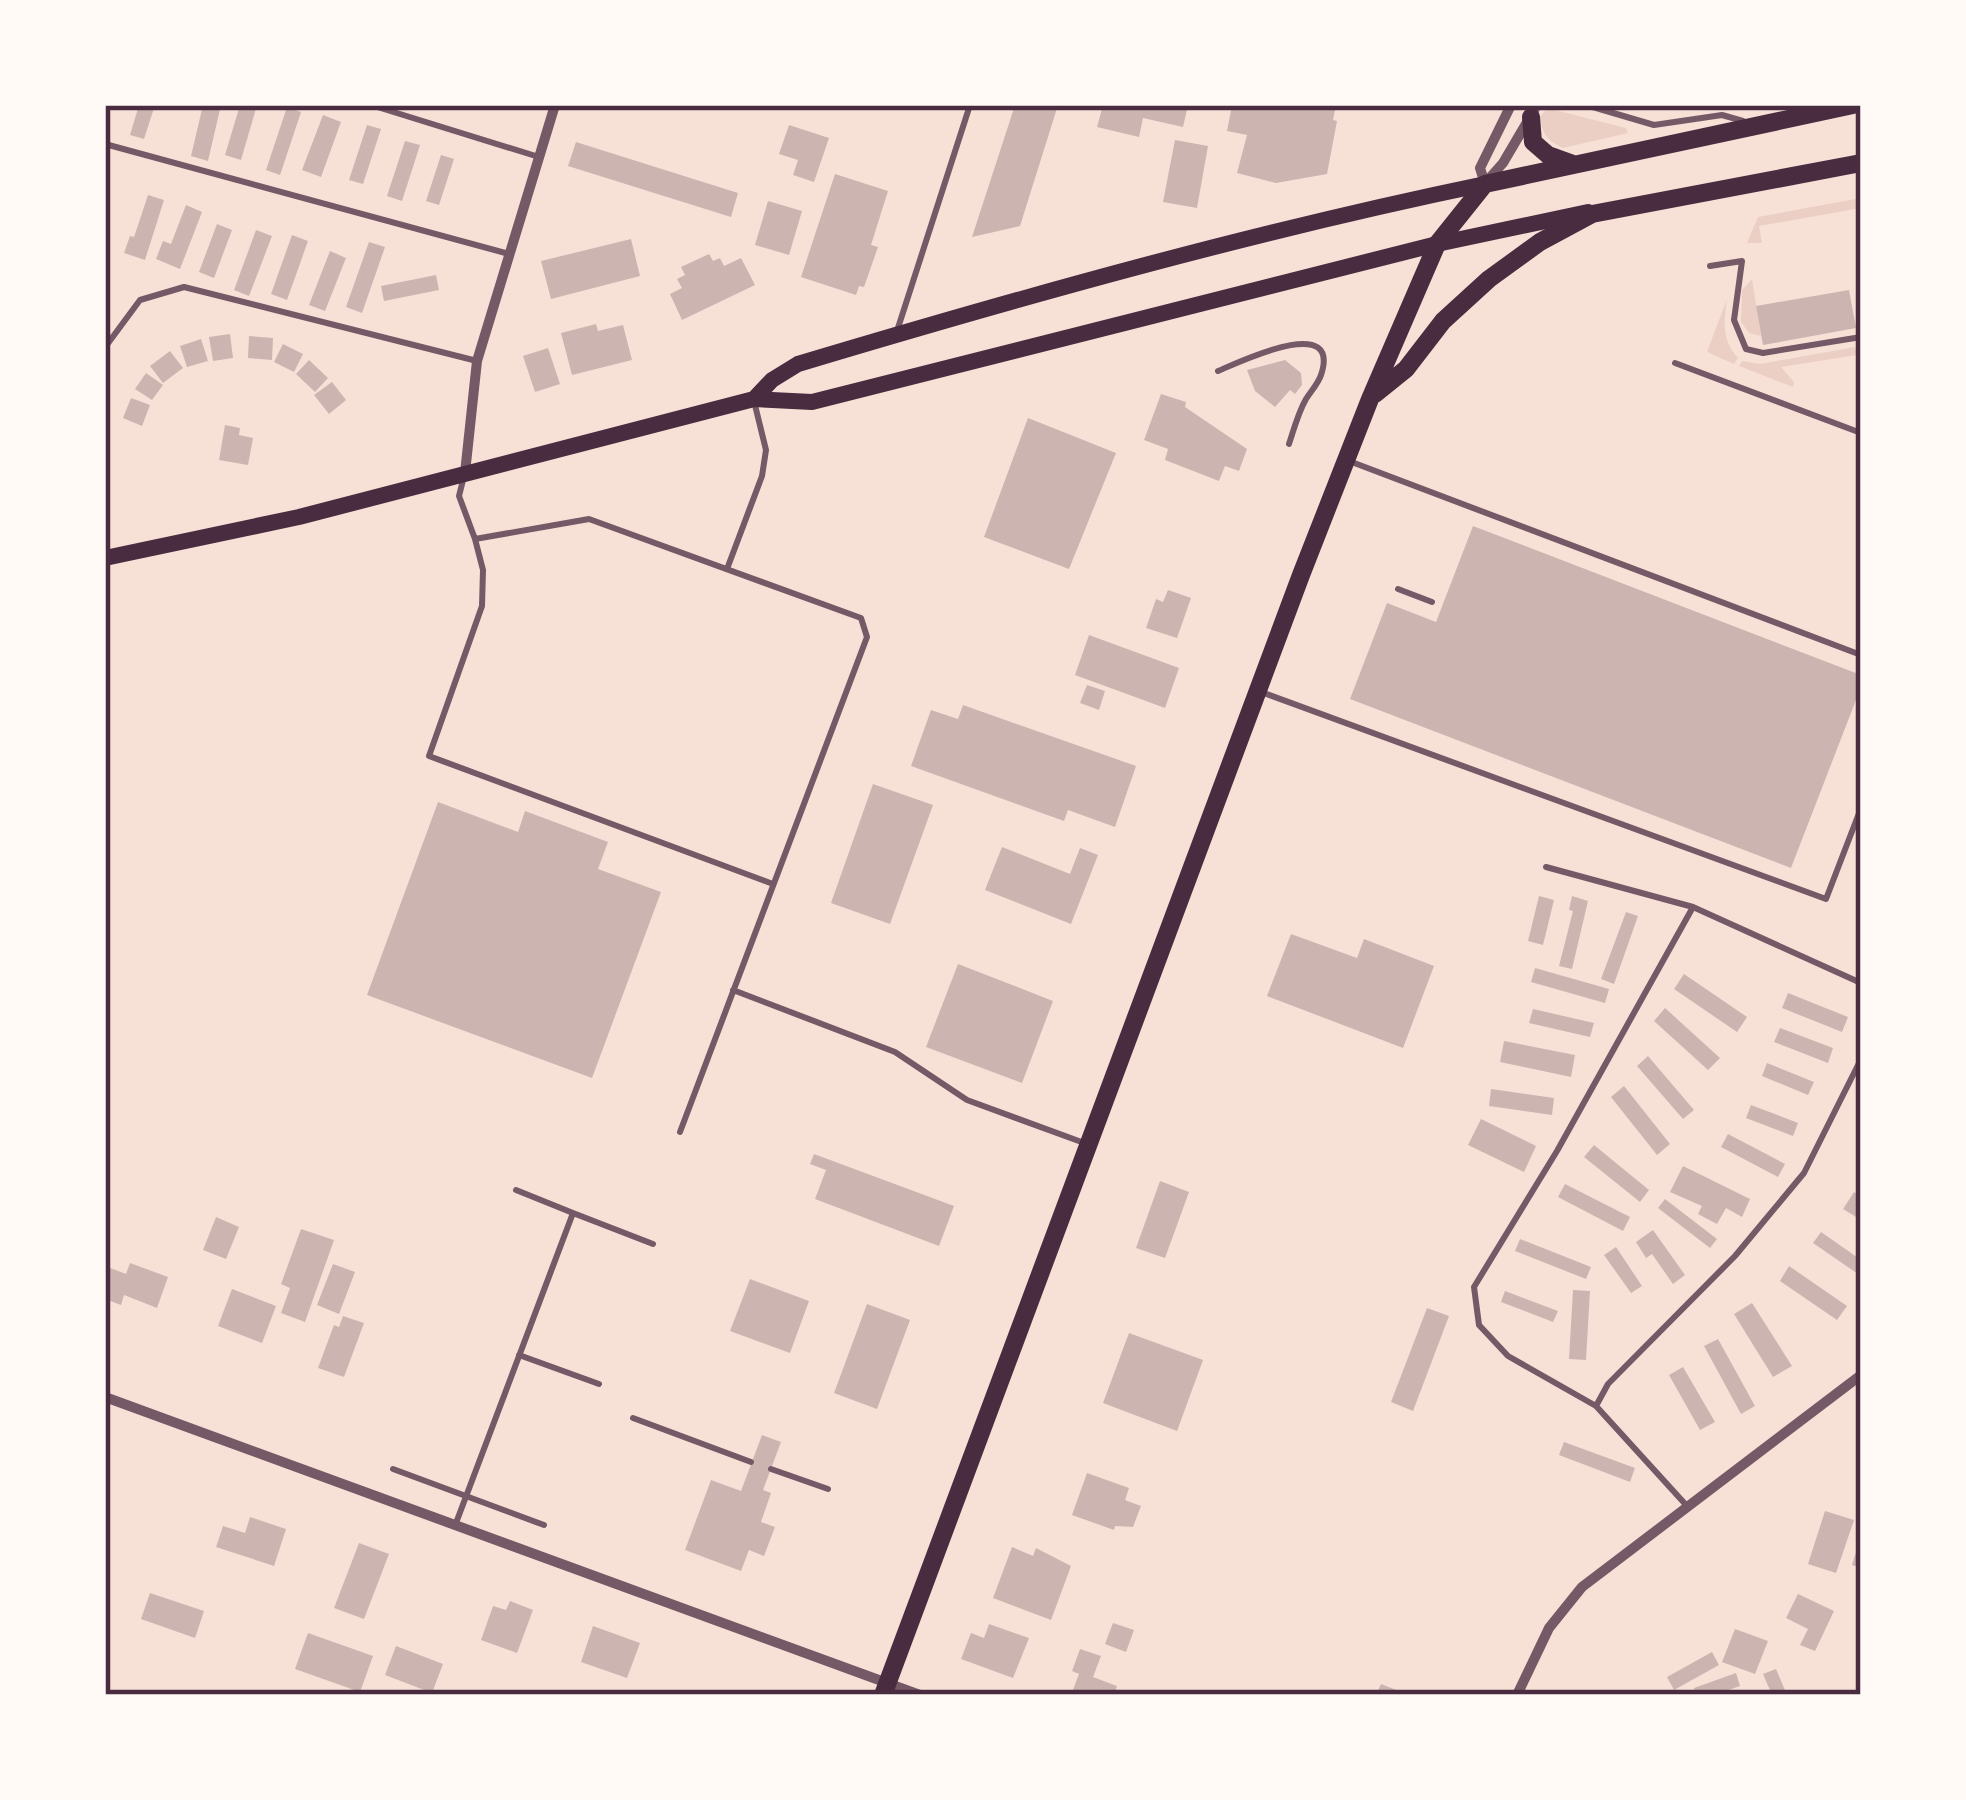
<svg xmlns="http://www.w3.org/2000/svg" width="1966" height="1800" font-family="'Roboto Condensed',sans-serif">
	<style>
		.green { fill: #ebcfc5 }
		.building { fill: #ccb4b1 }
		.lines { fill: none; stroke-linecap: round; stroke-linejoin: round }
		.service { stroke: #755966; stroke-width: 6 }
		.minor { stroke: #755966; stroke-width: 10 }
		.primary { stroke: #4a2c40; stroke-width: 16 }
		.trunk { stroke: #4a2c40; stroke-width: 18 }
		.neatline { fill: none; stroke: #4a2c40; stroke-width: 4.5 }
	</style>
	<rect width="100%" height="100%" fill="#f7e1d7"/>
	<path class="green" d="M1547 108 1626 128 1628 133 1563 148C1548 141 1542 134 1540 117Z
		M1861 198V208L1759 226 1762 243H1747L1758 217Z
		M1752 279 1761 336 1749 333 1741 322 1742 290Z
		M1727 299C1724 321 1721 340 1738 358L1734 364 1707 352Z
		M1855 347 1857 355 1781 367 1794 382 1793 387 1739 366 1742 361 1760 364Z"/>
	<path class="building" d="M139 105H155L144 139 130 135Z
		M203 105H221L208 161 191 156Z
		M240 105H257L241 160 225 155Z
		M1015 105H1058L1020 226 972 237Z
		M1103 105H1188L1183 127 1143 118 1139 137 1097 127Z
		M1232 105H1336L1333 120 1337 121 1327 174 1276 183 1237 173 1247 135 1227 131Z
		M287 107 301 112 280 175 266 170Z
		M323 115 341 122 321 177 302 170Z
		M367 125 381 129 363 184 349 180Z
		M789 125 829 138 814 182 793 175 798 160 779 154Z
		M1175 140 1208 146 1197 208 1163 202Z
		M405 141 420 145 402 201 387 196Z
		M576 142 738 193 731 217 568 166Z
		M441 155 454 159 439 205 426 201Z
		M835 174 888 191 871 245 878 247 864 287 859 286 856 295 801 277Z
		M148 195 164 200 145 260 124 253 130 236 134 237Z
		M768 201 802 211 789 255 755 245Z
		M186 205 202 212 180 269 156 259 163 241 171 244Z
		M217 224 232 230 214 278 199 272Z
		M256 230 272 236 249 296 234 290Z
		M292 235 308 241 287 300 271 294Z
		M631 239 640 276 551 299 541 261Z
		M369 242 385 247 362 313 346 307Z
		M330 251 346 258 325 311 309 305Z
		M709 254 713 261 720 258 724 266 741 258 755 285 682 320 670 294 682 288 677 279 685 275 681 267Z
		M436 275 439 290 384 301 381 286Z
		M1849 290 1856 328 1763 345 1756 306Z
		M596 324 598 331 623 325 632 360 572 375 561 333Z
		M230 334 233 358 213 361 209 337Z
		M249 336 273 338 272 360 248 358Z
		M201 339 208 361 187 367 180 346Z
		M283 344 303 354 294 372 274 362Z
		M548 348 560 384 535 392 523 356Z
		M170 351 183 368 163 383 150 366Z
		M309 360 328 378 315 392 296 374Z
		M1285 360 1301 373 1302 385 1295 394 1290 390 1275 407 1255 391 1247 370Z
		M146 373 163 385 152 400 135 389Z
		M332 382 346 400 329 414 314 395Z
		M1161 394 1186 402 1185 407 1247 449 1239 471 1225 466 1219 481 1165 460 1168 449 1144 440Z
		M131 398 150 405 142 426 123 418Z
		M1028 418 1116 453 1069 569 984 537Z
		M225 425 240 428 239 435 253 438 248 465 219 460Z
		M1473 526 1861 675V687L1791 868 1350 699 1387 603 1436 622Z
		M1168 590 1191 598 1177 638 1146 628 1156 599 1163 602Z
		M1089 635 1179 668 1165 708 1075 675Z
		M1087 685 1105 691 1099 710 1080 703Z
		M963 705 1136 766 1115 827 1068 810 1064 821 911 766 931 710 958 719Z
		M873 784 933 805 890 924 831 903Z
		M438 802 518 832 525 811 608 842 598 869 661 892 592 1078 367 995Z
		M1002 847 1070 874 1080 848 1098 855 1071 924 985 890Z
		M1539 896 1554 900 1543 945 1528 941Z
		M1572 896 1588 901 1572 969 1559 966 1573 911 1569 910Z
		M1626 912 1638 916 1614 984 1601 979Z
		M1291 934 1357 958 1364 939 1434 966 1403 1048 1267 996Z
		M958 964 1053 1001 1022 1083 926 1047Z
		M1535 968 1609 989 1605 1003 1531 982Z
		M1684 974 1747 1017 1737 1032 1674 989Z
		M1788 993 1848 1017 1842 1032 1782 1008Z
		M1665 1008 1720 1058 1708 1070 1654 1021Z
		M1533 1009 1594 1023 1590 1037 1529 1023Z
		M1780 1028 1833 1048 1828 1063 1774 1042Z
		M1504 1041 1575 1055 1571 1077 1500 1062Z
		M1648 1056 1694 1110 1683 1119 1637 1066Z
		M1767 1063 1814 1082 1808 1095 1762 1076Z
		M1624 1086 1670 1144 1657 1155 1611 1097Z
		M1491 1089 1554 1098 1552 1115 1489 1106Z
		M1751 1105 1798 1123 1793 1136 1746 1118Z
		M1481 1119 1536 1146 1524 1172 1468 1145Z
		M1728 1134 1785 1164 1778 1177 1721 1147Z
		M1594 1145 1649 1190 1640 1202 1584 1157Z
		M814 1154 954 1206 939 1246 815 1199 826 1170 810 1164Z
		M1683 1166 1750 1199 1742 1217 1726 1208 1717 1224 1698 1214 1702 1206 1670 1192Z
		M1160 1181 1189 1192 1165 1258 1136 1248Z
		M1565 1184 1630 1217 1623 1231 1558 1197Z
		M1854 1192 1861 1197V1220L1843 1209Z
		M1665 1199 1717 1239 1710 1248 1658 1208Z
		M216 1217 239 1227 226 1259 203 1250Z
		M301 1229 334 1240 305 1322 281 1313 290 1288 281 1284Z
		M1653 1230 1685 1275 1673 1284 1652 1254 1646 1258 1636 1242Z
		M1821 1232 1861 1260V1276L1813 1243Z
		M1520 1239 1591 1267 1586 1279 1515 1251Z
		M1616 1247 1642 1286 1631 1293 1604 1255Z
		M130 1263 168 1277 157 1308 124 1295 121 1305 105 1299V1266L126 1274Z
		M333 1264 355 1272 339 1314 317 1305Z
		M1789 1266 1847 1306 1837 1320 1780 1281Z
		M750 1279 809 1301 790 1353 730 1331Z
		M232 1289 276 1306 262 1343 218 1326Z
		M1573 1290 1590 1291 1586 1360 1569 1359Z
		M1505 1291 1558 1311 1553 1322 1501 1302Z
		M1752 1303 1792 1366 1773 1377 1734 1314Z
		M867 1304 910 1320 877 1409 834 1393Z
		M1427 1308 1449 1316 1413 1411 1391 1402Z
		M343 1316 364 1323 344 1377 318 1368 334 1325 339 1327Z
		M1129 1333 1203 1360 1177 1431 1103 1403Z
		M1718 1339 1755 1406 1741 1414 1704 1346Z
		M1683 1367 1715 1422 1700 1430 1669 1375Z
		M762 1435 781 1442 763 1490 771 1493 761 1522 775 1527 764 1556 749 1550 741 1571 685 1550 711 1480 741 1491Z
		M1564 1442 1635 1468 1630 1482 1559 1455Z
		M1087 1473 1129 1488 1125 1500 1141 1506 1133 1527 1115 1526 1114 1530 1072 1515Z
		M1825 1511 1854 1520 1836 1573 1808 1564Z
		M250 1517 286 1529 274 1566 216 1547 223 1526 245 1533Z
		M1861 1536V1568L1852 1565Z
		M359 1543 389 1554 364 1619 334 1608Z
		M1012 1547 1033 1556 1036 1548 1071 1566 1051 1620 993 1598Z
		M150 1593 204 1611 195 1638 141 1619Z
		M1798 1594 1834 1611 1815 1651 1800 1645 1808 1629 1786 1618Z
		M510 1601 533 1610 517 1653 481 1640 493 1606 506 1610Z
		M1113 1623 1134 1630 1126 1652 1105 1644Z
		M989 1624 1029 1638 1013 1678 961 1659 971 1633 984 1638Z
		M593 1626 640 1643 627 1678 581 1662Z
		M1735 1629 1768 1641 1755 1674 1722 1662Z
		M308 1633 373 1656 360 1692 295 1669Z
		M396 1646 443 1664 432 1693 385 1675Z
		M1080 1649 1101 1656 1093 1677 1117 1686 1114 1695H1071L1079 1674 1072 1671Z
		M1712 1652 1719 1665 1674 1690 1667 1677Z
		M1776 1669 1787 1695H1772L1763 1674Z
		M1736 1673 1740 1686 1714 1695H1696L1694 1688Z
		M1381 1684 1409 1695H1376Z"/>
	<g class="lines">
		<path class="service" d="M371 105 539 157
			M1586 105 1654 125 1722 115 1743 121
			M105 144 509 254
			M1710 266 1742 261 1734 320 1746 349 1763 353 1861 337
			M897 331 970 105
			M106 346 140 300 184 287 477 361
			M1675 363 1861 433
			M1218 371C1237 363 1342 312 1321 375 1318 384 1311 391 1306 399 1298 413 1294 429 1289 444
			M1349 461 1861 655
			M463 480 459 496 475 539 589 519 861 618 867 637 680 1132
			M475 539 483 570 482 606 429 756 773 884
			M727 569 762 476 766 450 754 401
			M1398 589 1432 602
			M1261 692 1826 899 1861 808
			M1546 867 1693 907 1861 983
			M733 990 895 1052 967 1100 1087 1144
			M516 1190 573 1213
			M519 1355 599 1384
			M1596 1406 1608 1384 1735 1256 1804 1173 1861 1059
			M633 1418 751 1462
			M393 1469 544 1525
			M771 1469 828 1489
			M1687 1506 1596 1406 1508 1356 1479 1325 1474 1287 1557 1151 1693 907
			M456 1523 573 1213 653 1244"/>
		<path class="minor" d="M1487 181 1503 163 1537 105
			M1485 184 1480 168 1511 105
			M465 473 477 361 555 105
			M105 1397 920 1695
			M1517 1695 1549 1628 1582 1587 1861 1375"/>
		<path class="primary" d="M754 399 772 380 798 364C1025 296 1253 232 1485 184
			M105 558 299 517 754 399 812 402 1437 244 1588 212"/>
		<path class="trunk" d="M1531 117 1533 142 1548 155 1573 164
			M1375 394 1406 369 1443 321 1489 279 1540 242 1592 214 1861 163
			M883 1695 1301 575 1370 399 1437 244 1485 184 1853 105"/>
	</g>
	<rect width="1966" height="1800" fill="none" stroke="#fffaf5" stroke-width="216"/>
	<rect x="108" y="108" width="1750" height="1584" class="neatline"/>
</svg>
